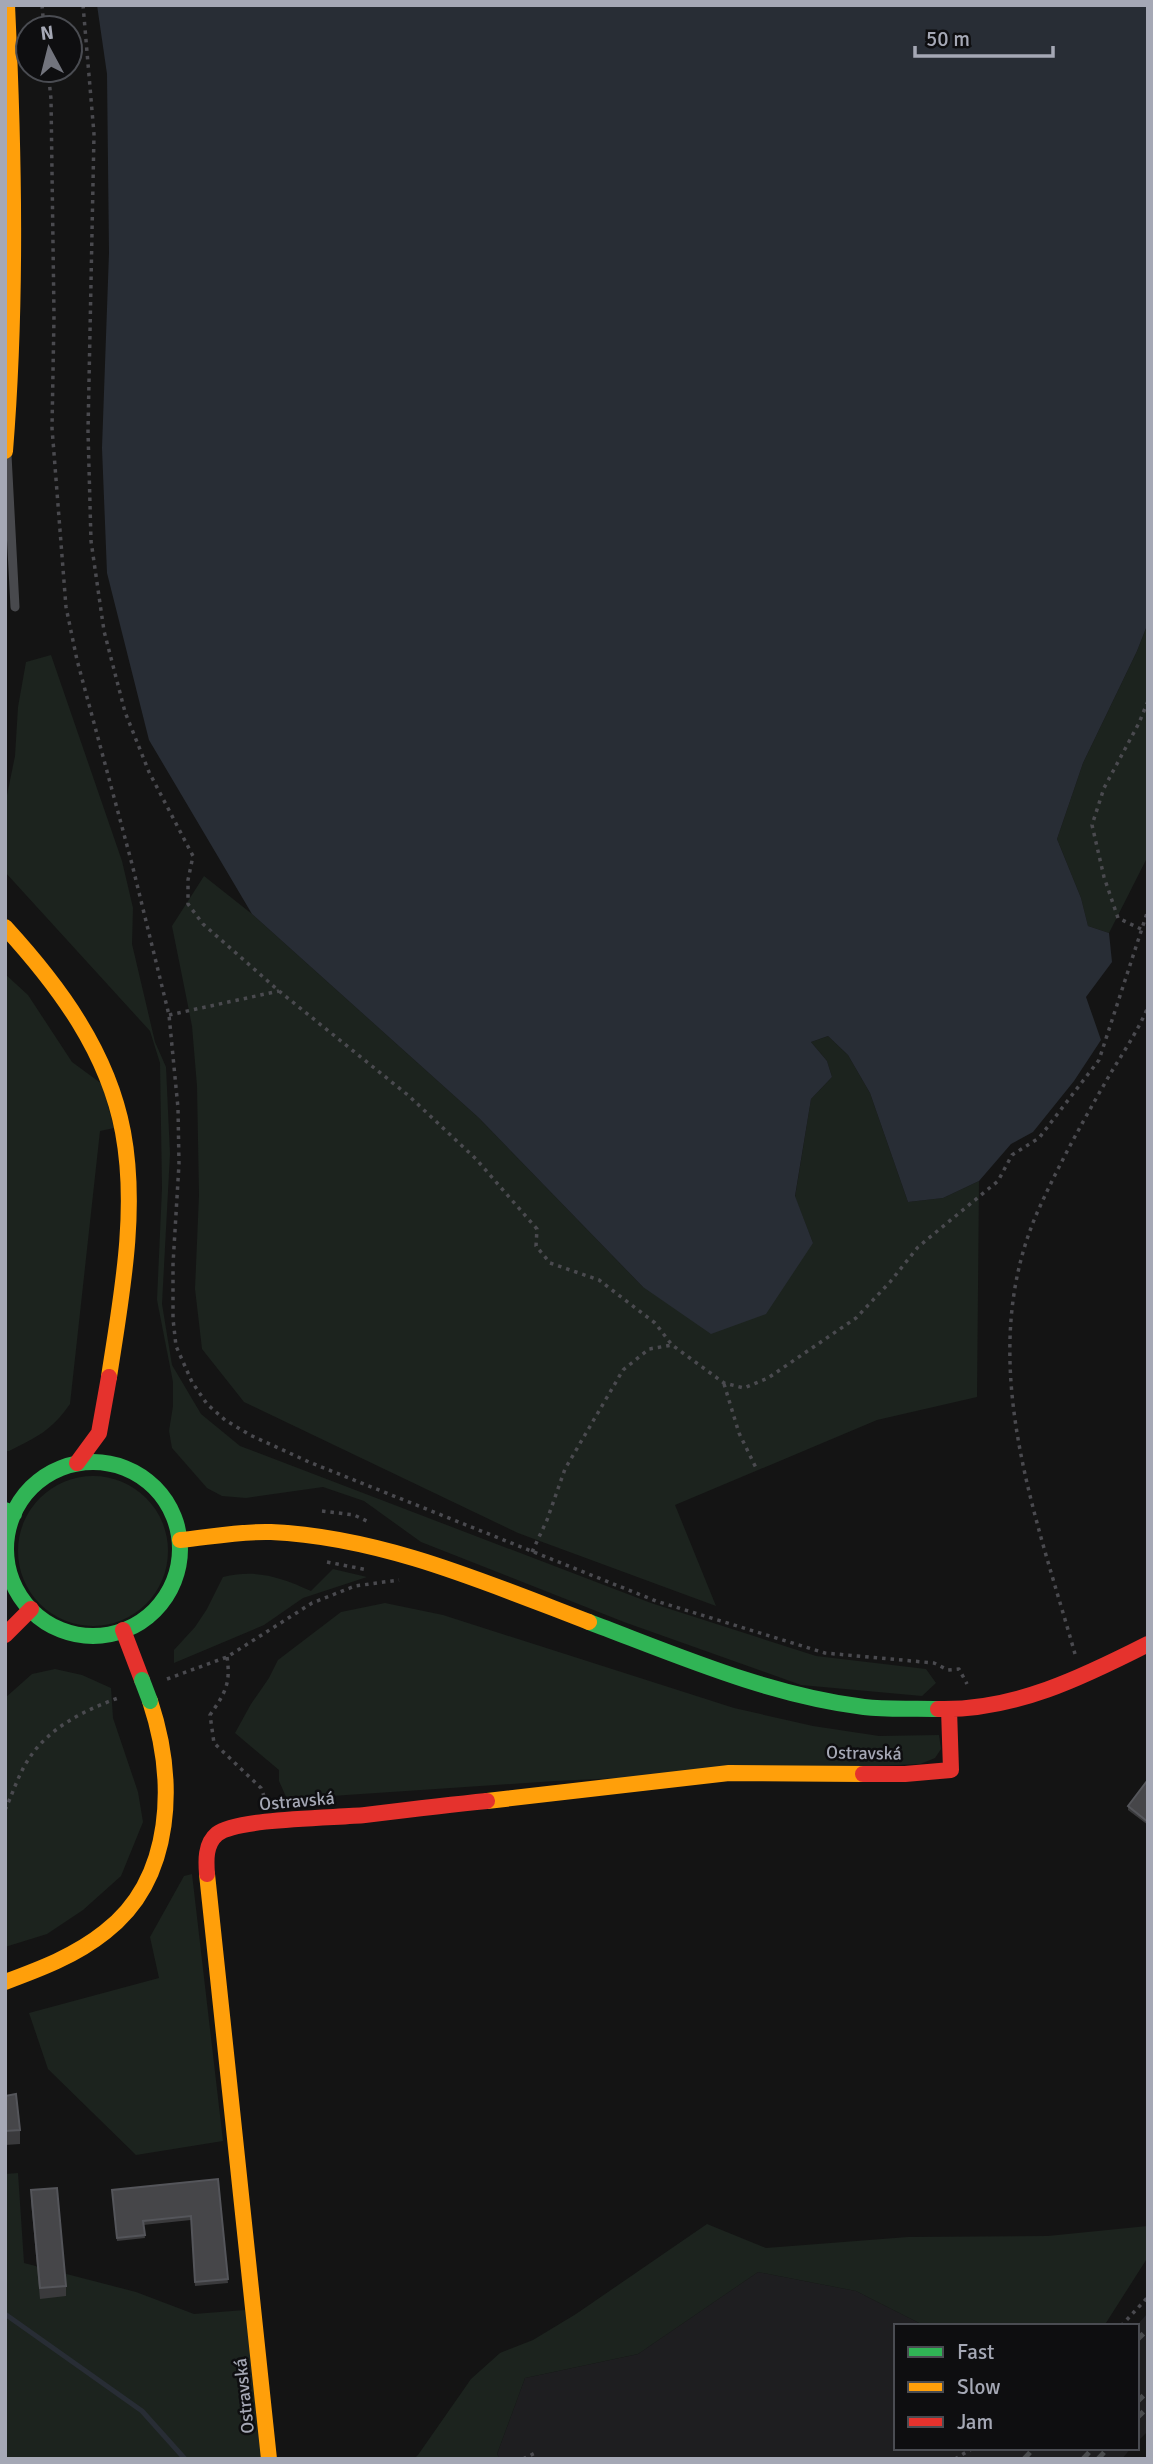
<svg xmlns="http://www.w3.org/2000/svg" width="1153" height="2464" font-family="Signika,sans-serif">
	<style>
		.built { fill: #1e1e20 }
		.green { fill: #1c231e }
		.water { fill: #282d35 }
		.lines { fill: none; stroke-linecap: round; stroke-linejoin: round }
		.stream { stroke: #282d35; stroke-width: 5 }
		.path { stroke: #4a4a4f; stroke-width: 3.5; stroke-dasharray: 3.5 5; stroke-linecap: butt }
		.lane { stroke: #48494d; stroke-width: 9 }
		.fast { stroke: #30b455; stroke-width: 16 }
		.slow { stroke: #ff9f0a; stroke-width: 16 }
		.jam { stroke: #e5322d; stroke-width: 16 }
		.rail { stroke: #484a4c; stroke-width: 5; stroke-dasharray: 9 7; stroke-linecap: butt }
		.fast-bridge { stroke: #30b455; stroke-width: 16 }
		.wall { fill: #3a3a3c }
		.building { fill: #464649; stroke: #54555a; stroke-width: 2 }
		.labels { text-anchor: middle; stroke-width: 5; stroke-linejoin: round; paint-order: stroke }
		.street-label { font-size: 18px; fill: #a5a8b5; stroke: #0e0e10 }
	</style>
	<rect width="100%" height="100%" fill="#141414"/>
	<path class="built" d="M758 2272 856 2291 925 2326H896V2448H1131L1122 2459H500L497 2454 525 2378 638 2354Z
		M1148 2313V2431L1137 2442 1136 2326Z"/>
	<path class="green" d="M1148 623V856L1109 933 1088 926 1081 898 1057 839 1083 763 1137 651Z
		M51 655 122 861 133 908 132 944 155 1042 166 1067 170 1154 162 1304 172 1365 201 1414 240 1446 651 1603 816 1656 926 1669 936 1683 922 1696 801 1685 624 1622 421 1542 364 1501 323 1487 246 1498 222 1496 207 1488 172 1448 169 1431 173 1406V1382L157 1300 162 1188 160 1063 150 1031 5 872V805L15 756 18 707 26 662Z
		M204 876 252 914 479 1118 643 1287 813 1243 795 1197 811 1099 832 1077 827 1061 811 1042 828 1036 848 1055 870 1093 908 1202 943 1198 979 1181 977 1397 877 1420 675 1505 716 1606 518 1533 244 1402 202 1349 195 1289 199 1195 197 1086 192 1026 172 926Z
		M5 974 28 995 72 1062 102 1084 114 1128 100 1131 70 1404C51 1431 37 1437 9 1451H5Z
		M18 1551a75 75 0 1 1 150 0a75 75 0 1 1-150 0Z
		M333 1569 367 1577 303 1598 264 1625 174 1663V1650L195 1627 207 1609 223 1577C257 1569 280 1577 311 1591Z
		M385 1603 443 1615 734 1708 813 1726 879 1736 939 1735 941 1749 935 1758 920 1764 555 1781 287 1799 279 1781V1770L235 1733 251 1704 269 1678 278 1660 341 1612Z
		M55 1669 82 1675 111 1688 113 1718 138 1792 143 1822 121 1876 83 1910 47 1934 5 1947V1698L32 1674Z
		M192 1874 223 2141 136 2155 48 2069 29 2013 159 1978 150 1937 184 1876Z
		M18 2173 24 2263 136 2292 194 2314 245 2310 263 2459H5V2174Z
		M707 2224 766 2248 908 2237 1048 2236 1148 2226V2257L1104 2326H925L856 2291 758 2272 638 2354 525 2378 497 2454 500 2459H414L418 2455 471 2379 500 2353 533 2340 576 2314Z"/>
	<path class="water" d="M97 5H1148V623L1137 651 1083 763 1057 839 1081 898 1088 926 1109 933 1112 962 1086 997 1101 1040 1074 1081 1033 1132 1011 1144 979 1181 943 1198 908 1202 870 1093 848 1055 828 1036 811 1042 827 1061 832 1077 811 1099 795 1196 813 1243 766 1314 711 1334 643 1287 479 1118 252 914 149 740 107 573 102 448 109 253 107 74Z"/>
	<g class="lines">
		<path class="stream" d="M5 2314 142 2411 185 2459"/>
		<path class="path" d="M42 5 44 28
			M83 5 94 134 88 431 91 541 104 631 125 712 149 772 193 856 188 880V904L203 924 279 991 409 1096 476 1159 537 1229 536 1246 550 1263 599 1280 655 1323 672 1345 724 1383 744 1388 768 1378 856 1318 890 1282 918 1247 998 1181 1012 1155 1039 1138 1099 1060 1148 910
			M48 70 51 99 54 316 52 428 66 607 77 660 132 864 169 1015 178 1108 179 1164 173 1264V1319L176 1346 192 1382 207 1404 225 1420 250 1435 309 1462 656 1601 825 1653 934 1663 948 1670 959 1669 967 1684
			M1141 929 1118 918 1104 877 1092 825 1104 788 1139 723 1148 701
			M169 1015 279 991
			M724 1384 739 1433 757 1470
			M322 1511 354 1515 369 1522
			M532 1552 547 1520 565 1469 623 1370 649 1349 672 1345
			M327 1562 368 1570
			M1075 1654C1035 1512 974 1359 1037 1213 1058 1166 1083 1121 1109 1076 1122 1054 1138 1031 1148 1007
			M227 1657C231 1684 225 1693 210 1715L214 1743 261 1788 265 1799
			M167 1679 227 1657 312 1603 355 1586 399 1580
			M5 1810C12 1795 17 1779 25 1765 45 1729 84 1710 121 1697
			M1121 2326 1148 2297
			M523 2459 535 2453
			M955 2459 973 2448"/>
		<path class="lane" d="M7 455 15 607"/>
		<path class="fast" d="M6 1549a87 87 0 1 1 174 0a87 87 0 1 1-174 0Z
			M5 1510 14 1514
			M589 1622C679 1656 768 1695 864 1707 888 1710 914 1708 938 1709"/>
		<path class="slow" d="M5 451C17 302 14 154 7 5
			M5 927C59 986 108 1052 123 1132 138 1212 121 1298 109 1377
			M180 1540C210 1537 241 1531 271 1532 382 1537 487 1583 589 1622
			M487 1801 729 1773 863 1774
			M207 1874 269 2459
			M5 1982C40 1969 75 1956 105 1932 175 1878 176 1779 150 1701"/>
		<path class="jam" d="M77 1463 99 1433 109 1377
			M123 1630 142 1680
			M5 1635 31 1609
			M938 1709C1014 1711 1083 1677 1148 1644
			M863 1774H905L951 1770 949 1709
			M207 1874C206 1861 205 1844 217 1834 237 1818 335 1818 365 1815 406 1810 447 1805 487 1801"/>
		<path class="rail" d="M1137 2340 1148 2329
			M1137 2402 1148 2391
			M1137 2418 1148 2407
			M1024 2459 1034 2448
			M1083 2459 1093 2448
			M1098 2459 1108 2448"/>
		<path class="fast-bridge" d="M142 1680 150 1701"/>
	</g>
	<path class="wall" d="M1148 1782V1825L1128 1810V1806Z
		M5 2096 20 2130V2144L5 2145Z
		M218 2179 228 2283 195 2286 191 2220 143 2225 145 2238 117 2241 112 2190Z
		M31 2190 66 2286V2296L40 2299 31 2201Z"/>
	<path class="building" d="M1147 1781 1148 1782V1822L1128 1806Z
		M16 2094 20 2130 5 2131V2096Z
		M218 2179 228 2279 195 2282 191 2216 143 2221 145 2235 117 2238 112 2190Z
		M57 2188 66 2286 40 2288 31 2190Z"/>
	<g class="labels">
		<g class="street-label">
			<text transform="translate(864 1753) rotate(1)" y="6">Ostravská</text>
			<text transform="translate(297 1801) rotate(-5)" y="6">Ostravská</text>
			<text transform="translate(244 2396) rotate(-96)" y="6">Ostravská</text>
		</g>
	</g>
	<rect width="1153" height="2464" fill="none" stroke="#a5a8b5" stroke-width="14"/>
	<rect x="894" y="2324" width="245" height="126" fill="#0e0e10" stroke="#4a4c52" stroke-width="2"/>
	<rect x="908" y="2347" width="35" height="10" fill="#30b455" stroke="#4a4c52" stroke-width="2"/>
	<text x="957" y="2359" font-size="21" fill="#a5a8b5">Fast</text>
	<rect x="908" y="2382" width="35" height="10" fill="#ff9f0a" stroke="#4a4c52" stroke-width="2"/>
	<text x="957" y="2394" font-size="21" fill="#a5a8b5">Slow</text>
	<rect x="908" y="2417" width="35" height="10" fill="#e5322d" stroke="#4a4c52" stroke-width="2"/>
	<text x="957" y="2429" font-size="21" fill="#a5a8b5">Jam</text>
	<g transform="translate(49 49) rotate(353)"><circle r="33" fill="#0e0e10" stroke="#4a4c52" stroke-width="2"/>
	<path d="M0-5L12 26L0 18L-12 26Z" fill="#72747d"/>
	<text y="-10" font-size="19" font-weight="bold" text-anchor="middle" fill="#a5a8b5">N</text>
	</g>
	<path d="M915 46v10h138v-10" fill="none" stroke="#a5a8b5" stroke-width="3.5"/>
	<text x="926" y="46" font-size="21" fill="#a5a8b5" stroke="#0e0e10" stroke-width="5" paint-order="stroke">50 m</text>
</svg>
